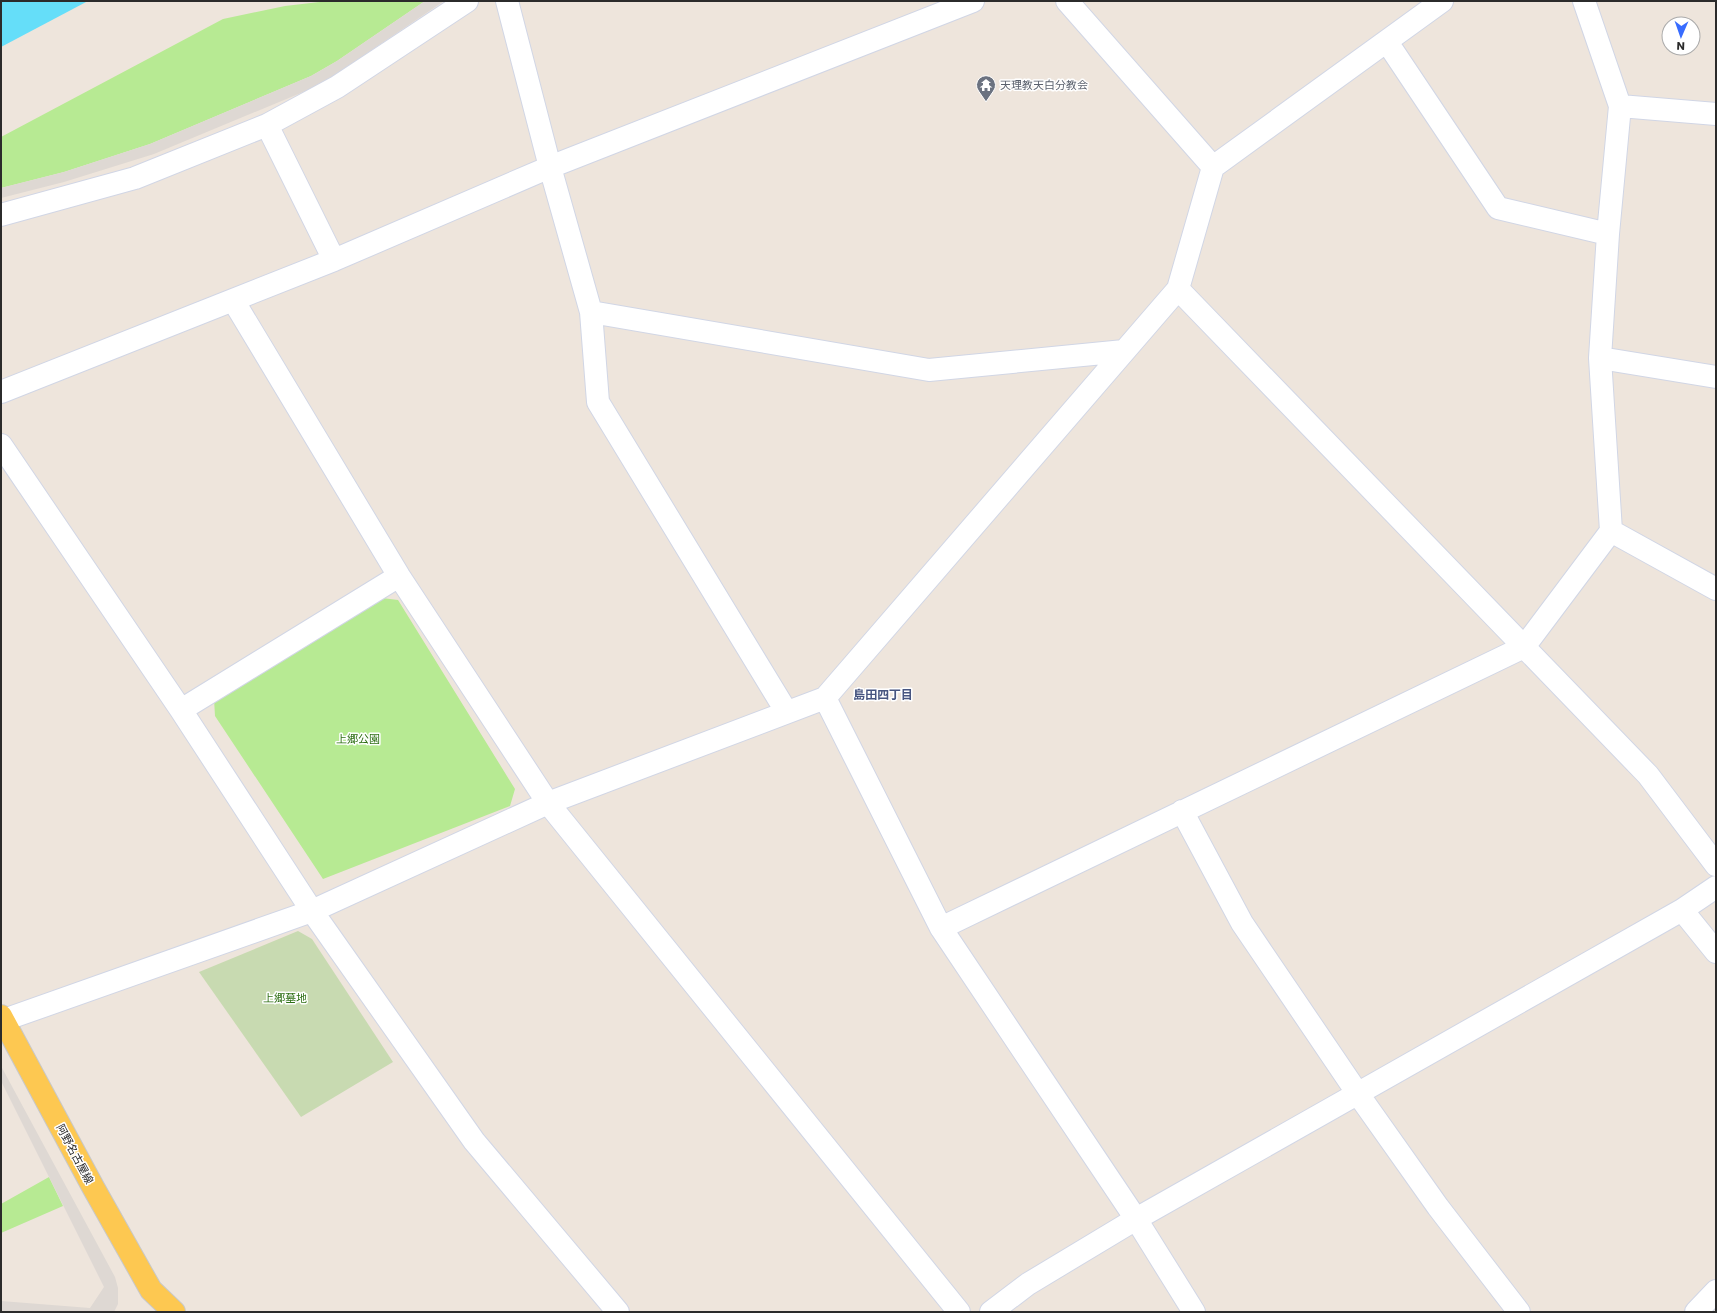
<svg xmlns="http://www.w3.org/2000/svg" width="1717" height="1313" font-family="Poppins,'Noto Sans JP',sans-serif">
	<style>
		.green { fill: #b7ea93 }
		.cemetery { fill: #c8dab1 }
		.plaza { fill: #ded8d3 }
		.water { fill: #65def9 }
		.lines { fill: none; stroke-linecap: round; stroke-linejoin: round }
		.minor-casing { stroke: #d1d6e5; stroke-width: 24 }
		.major-casing { stroke: #c8c8c8; stroke-width: 24 }
		.minor { stroke: #fff; stroke-width: 22 }
		.major { stroke: #fdc851; stroke-width: 22 }
		.labels { text-anchor: middle; stroke-width: 3; stroke-linejoin: round; paint-order: stroke }
		.worship-label { font-size: 11px; fill: #5b616d; stroke: #fff; text-anchor: start }
		.park-label { font-size: 11px; fill: #2e6f14; stroke: #fff }
		.street-label { font-size: 11px; fill: #2b2b2b; stroke: #fff }
		.neighbourhood-label { font-size: 12px; font-weight: bold; fill: #475580; stroke: #fff }
	</style>
	<rect width="100%" height="100%" fill="#eee5dc"/>
	<path class="green" d="M328 1H425L337 61 311 76 150 144 64 172 1 188V137L223 19 285 6Z
		M382 598 398 600 515 789 510 806 323 879 215 716 214 699Z
		M49 1177 63 1206 1 1233V1204Z"/>
	<path class="cemetery" d="M298 931 312 939 393 1062 301 1117 199 972Z"/>
	<path class="plaza" d="M425 1H444L320 85 154 154 64 182 1 198V188L64 172 150 144 311 76 337 61Z
		M1 1066 115 1277 118 1288V1304L114 1312H1V1301L90 1308 104 1287 1 1081Z"/>
	<path class="water" d="M1 1H88L1 47Z"/>
	<g class="lines">
		<defs>
			<path id="minor" d="M507 1 550 167 591 312 598 402 786 711
				M1067 1 1213 167
				M1387 42 1498 208 1608 234
				M1620 106 1716 114
				M267 125 334 260
				M1 215 135 178 267 125 337 87 467 1
				M1178 289 1648 775 1716 865
				M233 300 334 260 550 167 973 1
				M591 312 929 370 1124 351
				M1600 358 1716 377
				M1 392 233 300 399 576 548 803 959 1312
				M1 445 181 710 312 911 474 1141 618 1312
				M1611 531 1716 589
				M825 698 941 928 1136 1219 1194 1312
				M181 710 399 576
				M1182 811 1242 923 1358 1094 1438 1207 1519 1312
				M1682 910 1716 952
				M941 928 1524 647 1611 531 1600 358 1608 234 1620 106 1584 1
				M1 1021 312 911 548 803 825 698 1178 289 1213 167 1442 1
				M991 1312 1028 1284 1136 1219 1682 910 1716 887
				M1696 1312 1716 1291"/>
			<path id="major" d="M1 1016 93 1187 151 1290 174 1312"/>
		</defs>
		<use href="#minor" class="minor-casing"/>
		<use href="#major" class="major-casing"/>
		<use href="#minor" class="minor"/>
		<use href="#major" class="major"/>
	</g>
	<defs>
		<symbol id="temple-pin" viewBox="-11 -11 22 30"><path d="M0 17L-7.5 6A9.5 9.5 0 1 1 7.5 6Z" fill="#6b7280" stroke="#fff"/><path d="M0-6L5-2H3V0L6.5 2.5H4V6H1.5V3h-3V6H-4V2.5H-6.5L-3 0V-2H-5Z" fill="#fff"/></symbol>
	</defs>
	<g fill-rule="evenodd">
		<use href="#temple-pin" x="975" y="74" width="22" height="30"/>
	</g>
	<g class="labels">
		<g class="worship-label">
			<text x="1000" y="89">天理教天白分教会</text>
		</g>
		<g class="park-label">
			<text x="358" y="743">上郷公園</text>
			<text x="285" y="1002">上郷墓地</text>
		</g>
		<g class="street-label">
			<text transform="translate(75 1154) rotate(62)" y="4">阿野名古屋線</text>
		</g>
		<g class="neighbourhood-label">
			<text x="883" y="699">島田四丁目</text>
		</g>
	</g>
	<rect width="1717" height="1313" fill="none" stroke="#2b2b2b" stroke-width="4"/>
	<g transform="translate(1681 36) rotate(182)"><circle r="19" fill="#ffffff" stroke="#aaaaaa"/>
	<path d="M0-3L7 15L0 10L-7 15Z" fill="#386cff"/>
	<text y="-6" font-size="11" font-weight="bold" text-anchor="middle" fill="#2b2b2b">N</text>
	</g>
</svg>
